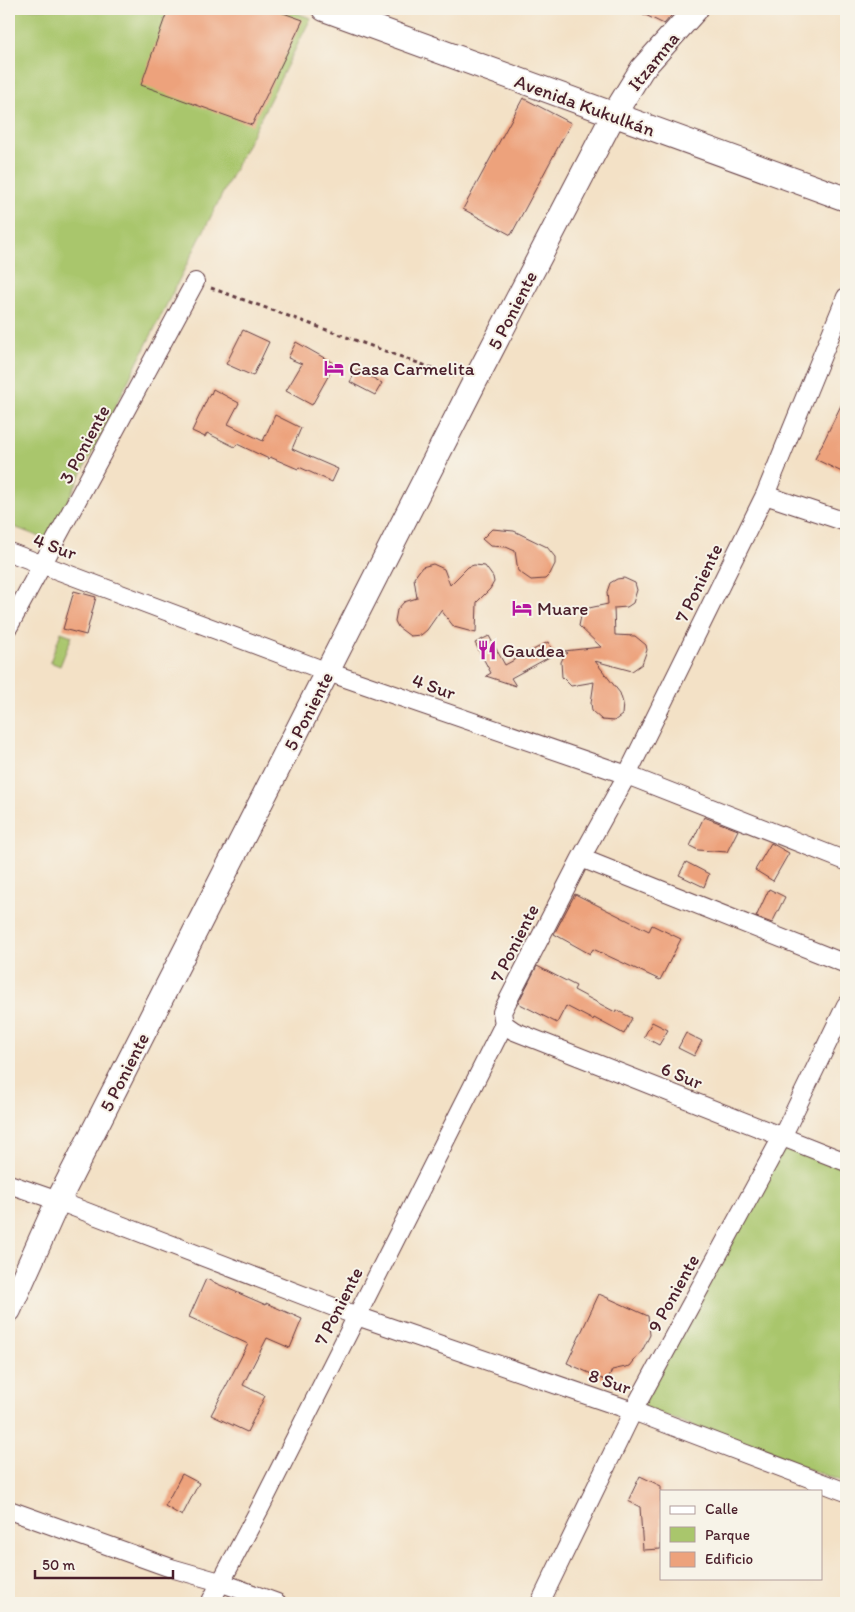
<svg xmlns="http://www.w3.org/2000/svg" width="855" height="1612" font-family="Itim,sans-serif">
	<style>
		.green { fill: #a9c66c; stroke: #7a724c }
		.building { fill: #eda27c }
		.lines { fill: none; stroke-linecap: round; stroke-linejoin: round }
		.street-casing { stroke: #633c42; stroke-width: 20 }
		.secondary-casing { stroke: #633c42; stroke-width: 26 }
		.path { stroke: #633c42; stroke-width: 3; stroke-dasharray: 4 4; stroke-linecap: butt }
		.street { stroke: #fff; stroke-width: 18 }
		.secondary { stroke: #fff; stroke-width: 24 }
		.labels { text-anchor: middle; stroke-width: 4; stroke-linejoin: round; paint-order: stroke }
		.street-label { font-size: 19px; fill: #4a1f2b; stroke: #f7f3e8 }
		.poi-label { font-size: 19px; fill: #4a1f2b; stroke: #f7f3e8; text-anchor: start }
	</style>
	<rect width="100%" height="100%" fill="#f7f3e8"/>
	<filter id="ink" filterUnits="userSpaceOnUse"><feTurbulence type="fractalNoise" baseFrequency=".02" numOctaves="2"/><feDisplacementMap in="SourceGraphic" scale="10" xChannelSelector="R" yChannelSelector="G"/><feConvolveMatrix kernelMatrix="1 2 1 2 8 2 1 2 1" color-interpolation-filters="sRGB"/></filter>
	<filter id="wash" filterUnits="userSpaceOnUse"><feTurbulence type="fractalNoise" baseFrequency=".0096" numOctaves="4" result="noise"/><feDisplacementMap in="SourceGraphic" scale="20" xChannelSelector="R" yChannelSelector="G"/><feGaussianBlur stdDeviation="1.12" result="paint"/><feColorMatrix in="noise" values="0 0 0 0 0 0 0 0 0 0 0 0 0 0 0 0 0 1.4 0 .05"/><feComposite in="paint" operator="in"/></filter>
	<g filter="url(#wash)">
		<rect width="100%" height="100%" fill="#f3e1c6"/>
		<path class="green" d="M9 9H284L311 18 48 540 9 525Z
			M61 632 72 636 60 666 50 662Z
			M785 1145 846 1169V1483L642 1407Z"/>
		<g id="blocks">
			<path class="building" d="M168 9H272L303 20 252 125 141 85Z
				M633 9H677L664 24Z
				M523 98 571 123 511 235 463 209Z
				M243 330 269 342 253 376 226 364Z
				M296 342 335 364 312 405 286 391 302 364 288 358Z
				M357 369 382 383 375 395 350 382Z
				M213 389 239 403 228 424 263 441 275 415 301 428 292 449 338 469 332 482 299 467 298 469 270 457 269 459 237 444 235 447 207 433 205 437 192 431 210 393 211 394Z
				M846 395V474L815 459Z
				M492 529 514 531 547 547 555 557V564L550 574 545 579 531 580 518 571 515 551 506 547 490 546 482 539Z
				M433 564 444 569 450 585 468 567 474 565 485 566 493 577 494 582 490 589 477 602 476 633 454 627 441 610 427 630 421 635 410 636 398 627 395 621 397 610 404 602 417 598 414 578 422 567Z
				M624 578 635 583 637 590 633 603 627 607 614 608 615 635 635 636 646 645 647 650 642 664 632 671 595 661 620 693 623 703 622 715 614 721 602 720 592 711 591 703 594 682 571 686 562 677 561 662 564 656 568 653 564 651 601 647 579 626 581 616 589 608 608 604 607 592 610 583 617 579Z
				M74 591 96 597 86 635 63 629Z
				M489 636 505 665 548 642 555 654 511 678 516 686 486 676 491 673 475 643Z
				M704 817 738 830 727 852 698 850 690 846Z
				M771 843 789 853 773 881 755 870Z
				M686 862 709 874 704 887 679 875Z
				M769 889 785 897 772 923 756 917Z
				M575 894 649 931 652 925 681 939 660 980 593 949 590 954 554 934Z
				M537 966 576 986 574 990 615 1012 616 1010 632 1018 624 1034 594 1018 593 1020 566 1006 557 1023 518 1003Z
				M652 1022 668 1030 659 1045 644 1037Z
				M686 1033 702 1041 694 1056 678 1048Z
				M206 1279 266 1305V1303L302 1319 290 1348 267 1338 243 1385 265 1396 247 1432 211 1415 248 1344 189 1317Z
				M599 1294 648 1316 650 1335 642 1351 630 1366 612 1370 607 1381 567 1363Z
				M182 1474 199 1483 182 1516 165 1506Z
				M640 1476 661 1486V1549L643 1550 640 1507 628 1501Z"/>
		</g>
	</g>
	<g filter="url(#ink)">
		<use href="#blocks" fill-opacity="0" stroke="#633c42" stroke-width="1"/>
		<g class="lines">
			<defs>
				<path id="street" d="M765 495 846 522
					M9 552 328 672 627 775 846 861
					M9 626 195 282
					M581 858 846 964
					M504 1024 514 1031 846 1162
					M9 1184 58 1201 357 1316 633 1411 846 1492
					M9 1510 171 1568 220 1582 277 1603
					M210 1603 260 1508 504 1024 502 1012 581 858 627 775 765 495 846 297
					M540 1603 633 1411 782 1137 846 1005"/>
				<path id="secondary" d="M324 9 846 199
					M9 1310 58 1201 474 383 613 116 642 69 696 9"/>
			</defs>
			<use href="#street" class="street-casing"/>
			<use href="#secondary" class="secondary-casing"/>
			<path class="path" d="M211 288 454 376"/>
			<use href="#street" class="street"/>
			<use href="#secondary" class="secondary"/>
		</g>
	</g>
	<defs>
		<symbol id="hotel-bare" viewBox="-9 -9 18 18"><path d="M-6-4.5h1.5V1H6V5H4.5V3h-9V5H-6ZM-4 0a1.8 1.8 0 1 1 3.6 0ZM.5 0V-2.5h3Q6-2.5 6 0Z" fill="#b5179e" stroke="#f7f3e8" stroke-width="2.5" paint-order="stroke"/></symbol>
		<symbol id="restaurant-bare" viewBox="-9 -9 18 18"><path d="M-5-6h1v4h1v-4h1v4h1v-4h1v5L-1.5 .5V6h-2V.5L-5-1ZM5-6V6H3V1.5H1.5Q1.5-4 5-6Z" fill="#b5179e" stroke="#f7f3e8" stroke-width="2.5" paint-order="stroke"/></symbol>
	</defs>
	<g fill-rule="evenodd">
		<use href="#hotel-bare" x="320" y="354" width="28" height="28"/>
		<use href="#hotel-bare" x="508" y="594" width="28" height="28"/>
		<use href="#restaurant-bare" x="473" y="636" width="28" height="28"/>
	</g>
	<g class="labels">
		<g class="street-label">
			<text transform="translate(653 61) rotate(-51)" y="7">Itzamna</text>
			<text transform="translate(585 105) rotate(20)" y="7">Avenida Kukulkán</text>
			<text transform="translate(512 310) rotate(-63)" y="7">5 Poniente</text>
			<text transform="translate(84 444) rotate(-62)" y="7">3 Poniente</text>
			<text transform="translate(55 546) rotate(20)" y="7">4 Sur</text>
			<text transform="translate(698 583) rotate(-64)" y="7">7 Poniente</text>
			<text transform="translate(434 686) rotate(19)" y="7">4 Sur</text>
			<text transform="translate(308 711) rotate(-63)" y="7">5 Poniente</text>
			<text transform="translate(514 943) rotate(-63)" y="7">7 Poniente</text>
			<text transform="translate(124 1072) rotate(-63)" y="7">5 Poniente</text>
			<text transform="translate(682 1075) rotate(22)" y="7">6 Sur</text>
			<text transform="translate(673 1293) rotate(-61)" y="7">9 Poniente</text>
			<text transform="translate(338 1306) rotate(-63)" y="7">7 Poniente</text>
			<text transform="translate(610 1381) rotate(19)" y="7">8 Sur</text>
		</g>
		<g class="poi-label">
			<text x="349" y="375">Casa Carmelita</text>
			<text x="537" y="615">Muare</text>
			<text x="502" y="657">Gaudea</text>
		</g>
	</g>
	<rect width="855" height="1612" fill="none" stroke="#f7f3e8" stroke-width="30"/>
	<rect x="660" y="1490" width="162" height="90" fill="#f7f3e8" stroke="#b29e9c"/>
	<rect x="670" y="1506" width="25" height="8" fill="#ffffff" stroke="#b29e9c"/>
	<text x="705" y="1514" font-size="15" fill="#4a1f2b">Calle</text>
	<rect x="670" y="1527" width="25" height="15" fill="#a9c66c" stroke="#b29e9c"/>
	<text x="705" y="1540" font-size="15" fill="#4a1f2b">Parque</text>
	<rect x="670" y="1552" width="25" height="15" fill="#eda27c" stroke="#b29e9c"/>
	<text x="705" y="1564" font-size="15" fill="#4a1f2b">Edificio</text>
	<path d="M35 1570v8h138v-8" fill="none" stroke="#4a1f2b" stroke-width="2.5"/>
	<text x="42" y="1570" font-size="15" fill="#4a1f2b" stroke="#f7f3e8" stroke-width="4" paint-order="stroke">50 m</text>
</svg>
